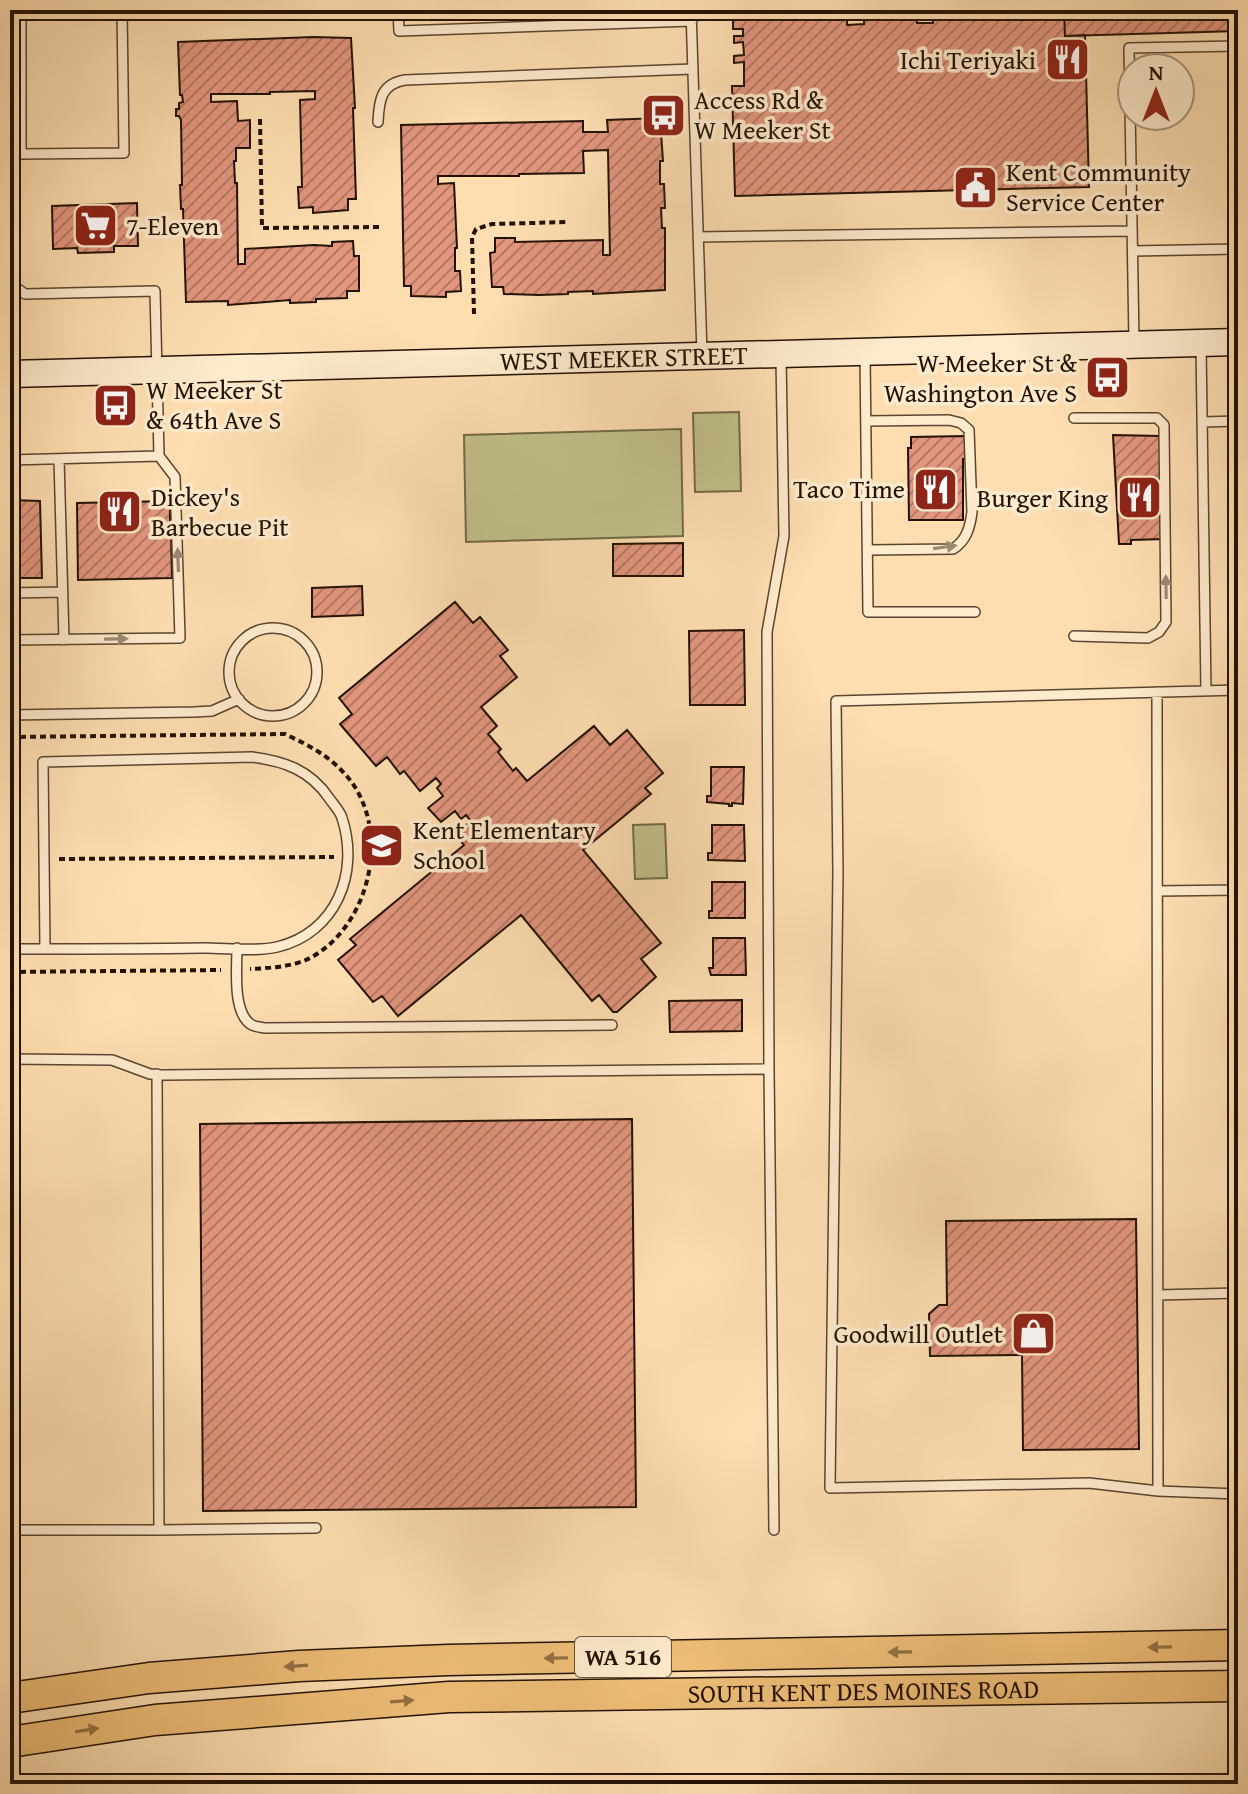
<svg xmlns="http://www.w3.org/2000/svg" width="1248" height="1794" font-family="'Gentium Book Plus',serif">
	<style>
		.garden { fill: #c2c18a; stroke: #726a46; stroke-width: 2 }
		.building { fill: url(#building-hatch); stroke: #231203; stroke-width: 2 }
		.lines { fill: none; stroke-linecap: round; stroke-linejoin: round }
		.service-casing { stroke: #5a452e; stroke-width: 12 }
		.secondary-casing { stroke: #231203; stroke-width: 29 }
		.trunk-casing { stroke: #231203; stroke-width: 33 }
		.path { stroke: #231203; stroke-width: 4; stroke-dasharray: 6 4; stroke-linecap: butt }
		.service { stroke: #feeacc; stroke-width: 9 }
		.secondary { stroke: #feeacc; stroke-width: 26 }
		.trunk { stroke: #efbf78; stroke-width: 30 }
		.oneway { fill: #9b8972 }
		.oneway2 { fill: #937143 }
		.labels { text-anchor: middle; stroke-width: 7; stroke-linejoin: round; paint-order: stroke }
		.shield { fill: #feeacc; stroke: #65533f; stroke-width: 2 }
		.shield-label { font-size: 24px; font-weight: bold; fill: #231203 }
		.poi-label { font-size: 26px; fill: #231203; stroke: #feeacc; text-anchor: start }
		.street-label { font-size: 26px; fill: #231203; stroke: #feeacc }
	</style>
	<defs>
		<pattern id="building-hatch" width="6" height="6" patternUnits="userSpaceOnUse" patternTransform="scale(2)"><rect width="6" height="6" fill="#e2967e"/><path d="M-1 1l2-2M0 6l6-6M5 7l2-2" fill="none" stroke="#b77965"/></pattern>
	</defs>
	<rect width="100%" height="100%" fill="#fedeb1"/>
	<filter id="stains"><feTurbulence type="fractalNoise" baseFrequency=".0025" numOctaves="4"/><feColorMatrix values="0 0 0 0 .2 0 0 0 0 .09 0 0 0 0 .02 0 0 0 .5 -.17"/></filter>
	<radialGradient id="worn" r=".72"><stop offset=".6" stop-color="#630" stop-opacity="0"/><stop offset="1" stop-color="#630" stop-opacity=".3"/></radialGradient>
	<path class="garden" d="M739 412 741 491 695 492 693 413Z
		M681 429 683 536 466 542 464 435Z
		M665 824 667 878 635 879 633 825Z"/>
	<path class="building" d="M743 10H847V25L864 24V10H916L917 23H933V10H1064L1065 36 1085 35 1089 187 735 196 732 86H744V62L734 63V56L744 55 743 42 734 43V36H743V29H733V17H743Z
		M1064 10H1238V31L1065 36Z
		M313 37 351 38 355 108H353L356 199H348V210L313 213V207L299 208 298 187H302L300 100 315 99V91L270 92V94H211V102L237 101 238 121 250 120V148H236V161H234L235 183H237L238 264H245V249L314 245 332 246V242L353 241 354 256H359V291H347V298L316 299V302L290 303V300L228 305V301L186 302 183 209H181L180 185H182L181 120 179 116H176V109H179V103L183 102 182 95H180L178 42Z
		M660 118 663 161H660V184H664L665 208H661L662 228H665V290L593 294V291L568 292V294L539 295 504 294 503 287H492L490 253 495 252V238H515V242L603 240V255H610L608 150 583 151 584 173 519 174V176H438V184L454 183 457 248H455V271H460L461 291 446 292V297L411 296V286H404L401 125 583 121V132H608L607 120Z
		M137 203 138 246H114V252L78 253 77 248 53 249 52 206Z
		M1113 435 1160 436 1164 539 1131 540V544H1119Z
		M966 436V459H963V520H909L908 448H911V437Z
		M10 500 40 501 42 578H10Z
		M170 501V524H176V535H171L172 578 78 580 77 503Z
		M683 543V576H613V544Z
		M362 586 363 615 312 617V588Z
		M455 602 473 623 480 617 508 650 500 656 517 677 481 707 497 726 488 734 501 749 498 752 513 771 516 768 527 781 594 726 610 745 627 730 663 773 645 788 651 794 583 850 661 943 641 959 656 977 617 1012H613L599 995 592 1001 521 915 398 1016 382 996 373 1002 338 960 356 945 350 939 464 845 455 834 471 821 466 815 461 819 455 811 441 822 428 808 443 796 437 788 441 784 436 778 420 791 404 771 400 774 387 757 376 766 340 724 352 714 339 698Z
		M744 630 745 705H690L689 631Z
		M711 767H744L743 804 732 803V806H729V804L707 802V796H711Z
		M712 825H744L745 861 708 860V853H712Z
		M712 882H745V918H709V911H712Z
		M713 938H745L746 975H711L709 968H713Z
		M742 1000V1031L670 1032 669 1001Z
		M632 1119 636 1507 203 1511 200 1124Z
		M1136 1219 1139 1449 1023 1450 1022 1355 930 1356 929 1314 939 1305H947L946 1221Z"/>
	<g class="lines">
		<defs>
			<path id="service" d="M21 10V154L124 153 122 10
				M398 10 399 31 692 21
				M691 10 702 354
				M378 122C379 100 381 84 405 80L693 69
				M698 237 1132 231
				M1133 251 1238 249
				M10 283 25 294 155 291 159 456 10 460
				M1134 341 1129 48 1238 46
				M1201 346 1206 691
				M865 356 868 612H975
				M866 421 949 420 961 423 969 430 972 512C970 528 966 541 953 549L868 550
				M1203 422 1238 421
				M59 459 64 640
				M10 593 63 592
				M229 672a44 44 0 1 1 88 0a44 44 0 1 1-88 0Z
				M1074 636 1148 638 1159 632 1166 622 1164 425 1157 418H1074
				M10 640 180 638 175 477 159 456
				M1238 690 836 701 838 872 830 1488 1089 1483 1158 1491 1238 1494
				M1157 692 1158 1491
				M10 715 194 712 212 711 239 699
				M1157 891 1238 890
				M237 948C237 968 232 1014 252 1025 256 1027 261 1027 265 1028L612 1025
				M10 949C75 949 140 949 204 948 227 948 256 952 277 947 336 933 360 873 342 818 340 811 333 804 329 798 310 770 284 761 252 757L43 762 45 949
				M10 1059 112 1060 150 1074 165 1075 769 1069 774 1530
				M769 1069 767 632 784 536 781 358
				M10 1119 13 1530H159L157 1074
				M1158 1295 1238 1293
				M159 1530 316 1528"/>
			<g id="secondary">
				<path id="s1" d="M10 374 1238 342"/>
			</g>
			<g id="trunk">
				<path d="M10 1698 149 1678 299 1666 448 1660 1238 1645"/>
				<path id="s2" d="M10 1742 155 1720 449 1697 1238 1686"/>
			</g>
		</defs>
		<use href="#service" class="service-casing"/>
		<use href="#secondary" class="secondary-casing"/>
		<use href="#trunk" class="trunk-casing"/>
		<path class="path" d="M260 119 262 228 383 227
			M474 314 472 237 476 229 492 224 569 222
			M10 737 285 734C310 746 332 757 350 780 391 833 370 926 310 958 293 967 269 968 250 969
			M59 859 334 857
			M10 972 221 970"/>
		<use href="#service" class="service"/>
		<use href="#secondary" class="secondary"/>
		<use href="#trunk" class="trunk"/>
	</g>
	<defs><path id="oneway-solid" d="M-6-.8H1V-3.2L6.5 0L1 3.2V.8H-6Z" transform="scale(2)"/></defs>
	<g class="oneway">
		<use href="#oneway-solid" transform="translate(945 547) rotate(-8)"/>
		<use href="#oneway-solid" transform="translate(178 560) rotate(-92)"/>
		<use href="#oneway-solid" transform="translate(1166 587) rotate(-91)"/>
		<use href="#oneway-solid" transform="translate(116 639) rotate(-1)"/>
	</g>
	<g class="oneway2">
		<use href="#oneway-solid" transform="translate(1160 1647) rotate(179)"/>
		<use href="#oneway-solid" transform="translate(900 1652) rotate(179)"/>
		<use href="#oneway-solid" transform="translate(556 1658) rotate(179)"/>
		<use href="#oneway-solid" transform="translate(296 1666) rotate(176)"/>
		<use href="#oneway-solid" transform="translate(402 1701) rotate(-4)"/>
		<use href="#oneway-solid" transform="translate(87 1730) rotate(-9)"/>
	</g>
	<defs>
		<symbol id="restaurant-square" viewBox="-11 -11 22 22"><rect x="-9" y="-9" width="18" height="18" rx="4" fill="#8f2418" stroke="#feeacc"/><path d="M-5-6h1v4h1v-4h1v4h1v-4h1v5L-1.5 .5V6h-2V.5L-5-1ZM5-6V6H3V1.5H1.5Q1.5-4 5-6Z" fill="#fff"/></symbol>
		<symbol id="bus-square" viewBox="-11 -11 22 22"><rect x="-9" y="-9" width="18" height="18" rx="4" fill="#8f2418" stroke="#feeacc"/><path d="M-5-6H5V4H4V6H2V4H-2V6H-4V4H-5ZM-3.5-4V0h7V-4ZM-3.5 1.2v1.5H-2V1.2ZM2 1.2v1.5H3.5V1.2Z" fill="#fff"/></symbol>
		<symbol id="civic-square" viewBox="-11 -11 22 22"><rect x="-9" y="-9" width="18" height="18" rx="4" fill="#8f2418" stroke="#feeacc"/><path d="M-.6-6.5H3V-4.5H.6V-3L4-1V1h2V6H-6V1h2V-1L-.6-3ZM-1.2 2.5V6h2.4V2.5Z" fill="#fff"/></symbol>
		<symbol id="supermarket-square" viewBox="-11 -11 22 22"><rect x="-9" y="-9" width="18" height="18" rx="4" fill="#8f2418" stroke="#feeacc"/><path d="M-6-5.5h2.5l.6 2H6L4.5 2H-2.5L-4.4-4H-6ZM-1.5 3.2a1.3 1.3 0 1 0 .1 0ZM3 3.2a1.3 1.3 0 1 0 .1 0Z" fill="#fff"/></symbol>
		<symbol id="school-square" viewBox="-11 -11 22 22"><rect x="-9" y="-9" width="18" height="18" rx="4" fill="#8f2418" stroke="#feeacc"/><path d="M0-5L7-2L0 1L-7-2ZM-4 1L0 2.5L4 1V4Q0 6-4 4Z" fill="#fff"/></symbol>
		<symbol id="shop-square" viewBox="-11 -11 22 22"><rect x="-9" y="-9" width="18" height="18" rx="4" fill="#8f2418" stroke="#feeacc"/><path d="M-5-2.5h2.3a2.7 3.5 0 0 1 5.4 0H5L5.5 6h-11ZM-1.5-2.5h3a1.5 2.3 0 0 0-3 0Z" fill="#fff"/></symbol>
	</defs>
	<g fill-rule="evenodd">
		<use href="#restaurant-square" x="1042" y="34" width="51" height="51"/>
		<use href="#bus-square" x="638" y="90" width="51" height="51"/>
		<use href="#civic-square" x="950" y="162" width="51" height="51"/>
		<use href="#supermarket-square" x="70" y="200" width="51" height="51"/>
		<use href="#bus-square" x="1082" y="352" width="51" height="51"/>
		<use href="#bus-square" x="90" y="380" width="51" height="51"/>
		<use href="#restaurant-square" x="910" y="464" width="51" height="51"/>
		<use href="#restaurant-square" x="1114" y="472" width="51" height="51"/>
		<use href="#restaurant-square" x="94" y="486" width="51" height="51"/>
		<use href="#school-square" x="356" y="820" width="51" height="51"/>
		<use href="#shop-square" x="1008" y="1308" width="51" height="51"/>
	</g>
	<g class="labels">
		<rect class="shield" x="575" y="1637" width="96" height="40" rx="6"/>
		<g class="shield-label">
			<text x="623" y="1665">WA 516</text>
		</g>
		<g class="poi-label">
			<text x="1036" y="69" text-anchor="end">Ichi Teriyaki</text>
			<text x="694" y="109">Access Rd &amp;<tspan x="694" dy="30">W Meeker St</tspan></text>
			<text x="1006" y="181">Kent Community<tspan x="1006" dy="30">Service Center</tspan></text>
			<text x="126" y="235">7-Eleven</text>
			<text x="1077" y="372" text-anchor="end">W Meeker St &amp;<tspan x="1077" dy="30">Washington Ave S</tspan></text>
			<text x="146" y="399">W Meeker St<tspan x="146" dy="30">&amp; 64th Ave S</tspan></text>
			<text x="905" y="498" text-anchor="end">Taco Time</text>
			<text x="151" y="506">Dickey's<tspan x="151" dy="30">Barbecue Pit</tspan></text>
			<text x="1108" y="507" text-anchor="end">Burger King</text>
			<text x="413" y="839">Kent Elementary<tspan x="413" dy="30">School</tspan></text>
			<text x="1003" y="1343" text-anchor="end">Goodwill Outlet</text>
		</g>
		<g class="street-label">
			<text dy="9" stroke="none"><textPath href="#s1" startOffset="614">WEST MEEKER STREET</textPath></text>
			<text dy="9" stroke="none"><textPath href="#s2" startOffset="856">SOUTH KENT DES MOINES ROAD</textPath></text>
		</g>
	</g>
	<rect width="1248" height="1794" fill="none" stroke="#fedeb1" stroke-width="40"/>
	<rect x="12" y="12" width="1224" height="1770" fill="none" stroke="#231203" stroke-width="4"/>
	<rect x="20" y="20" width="1208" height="1754" fill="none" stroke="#231203" stroke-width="2"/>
	<g transform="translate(1156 92)"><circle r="38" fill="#feeacc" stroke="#a6947c" stroke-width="2"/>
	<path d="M0-6L14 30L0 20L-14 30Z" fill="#8f2418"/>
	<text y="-12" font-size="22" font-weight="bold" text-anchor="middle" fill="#231203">N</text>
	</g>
	<rect width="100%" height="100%" filter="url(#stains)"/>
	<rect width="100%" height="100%" fill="url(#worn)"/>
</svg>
